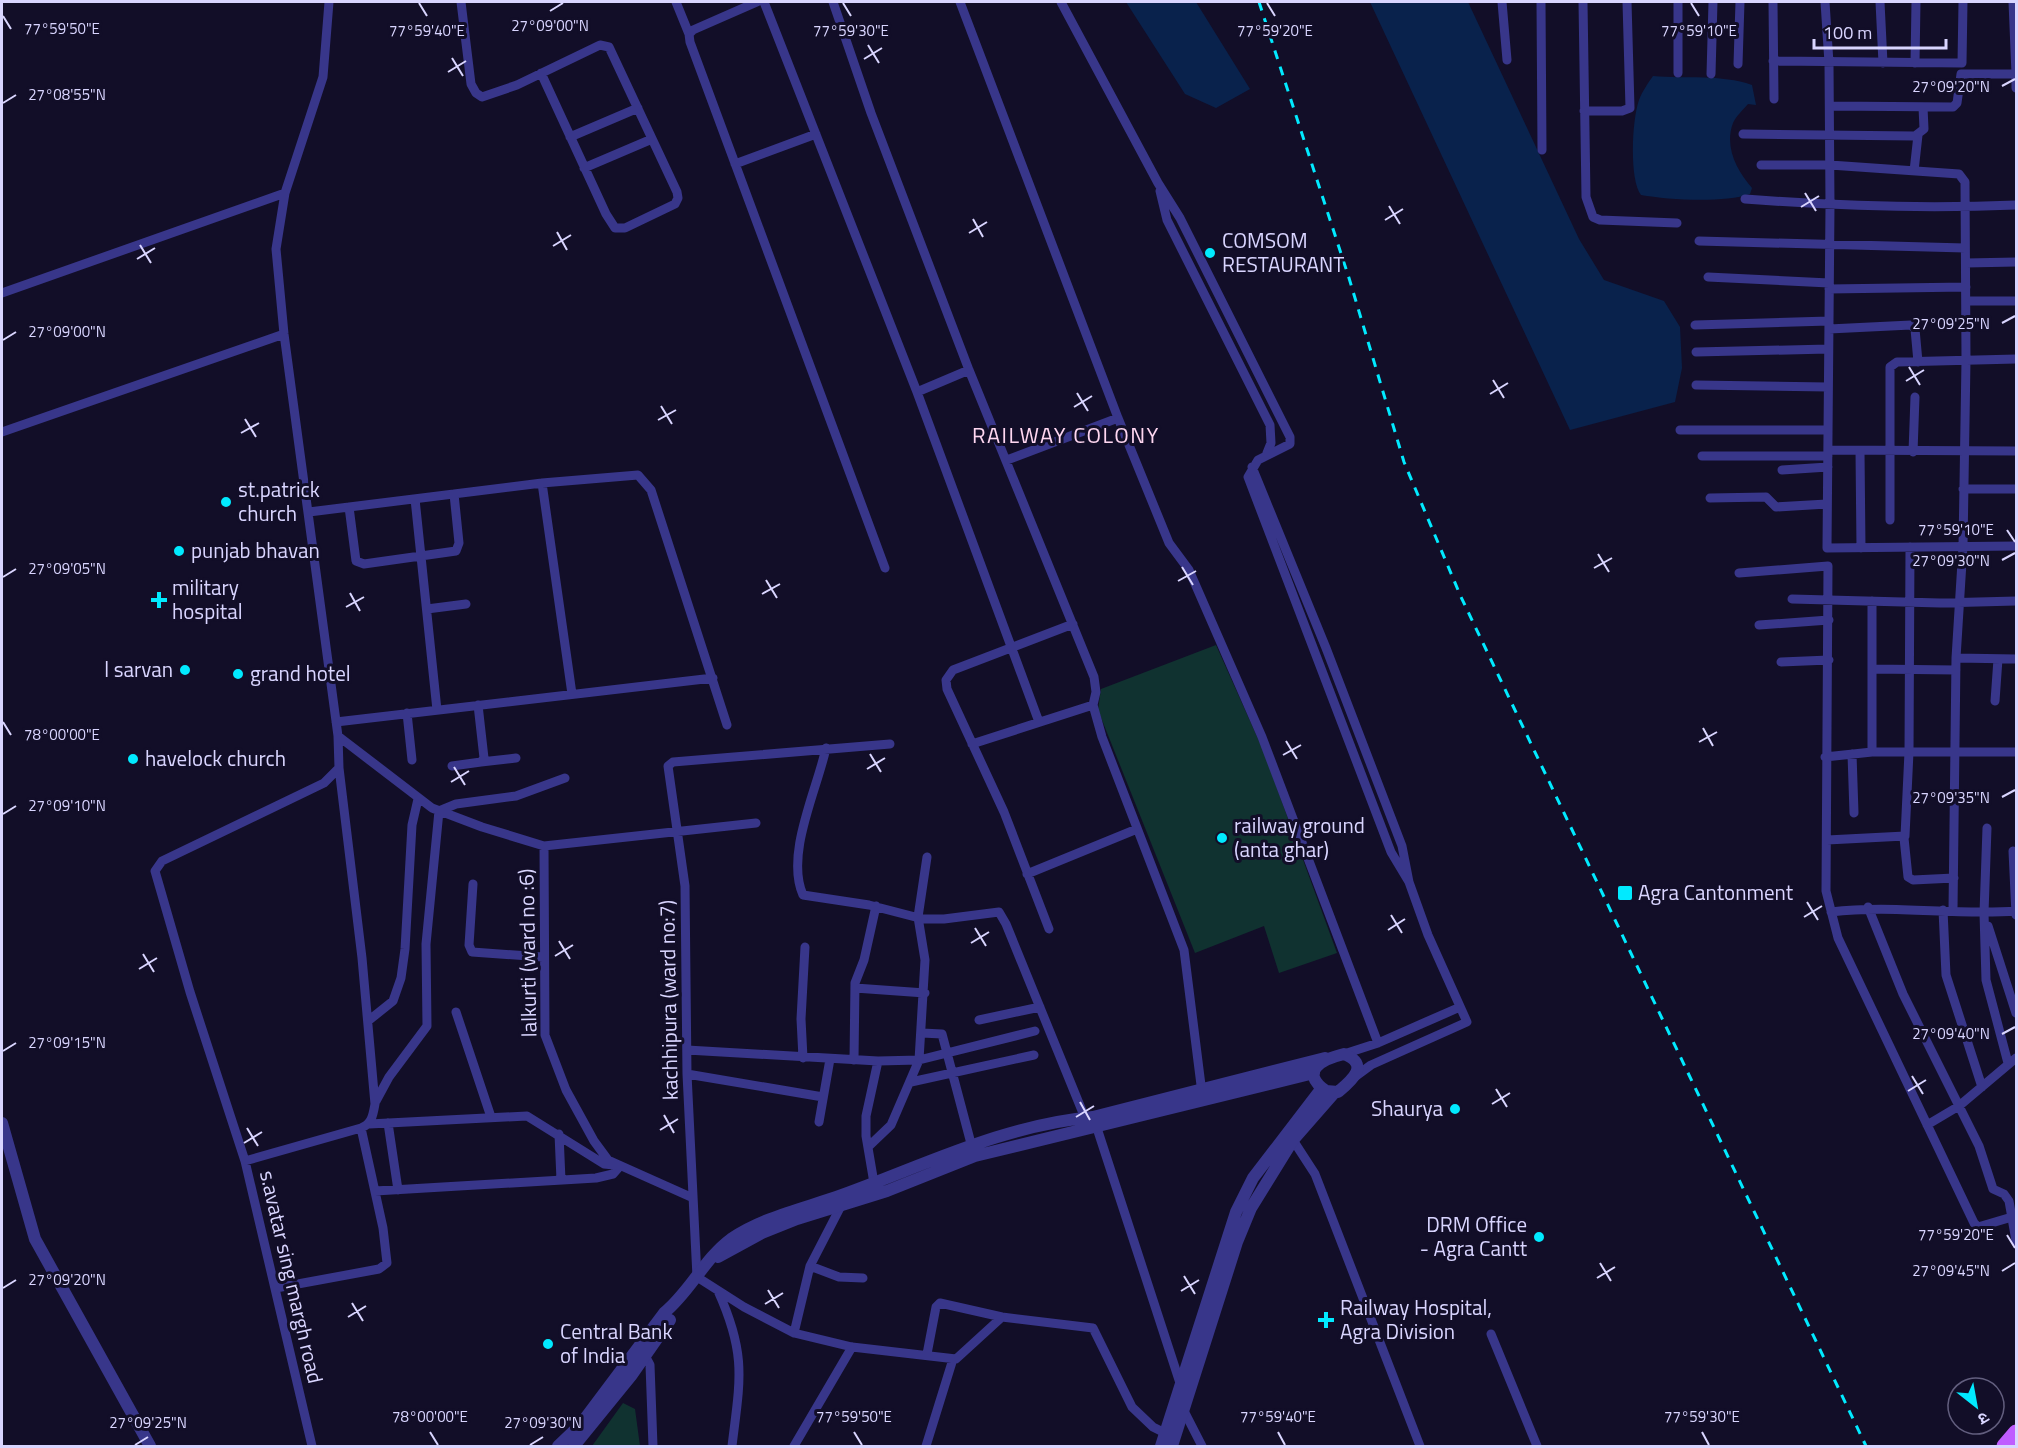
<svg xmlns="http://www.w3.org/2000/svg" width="2018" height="1448" font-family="'Titillium Web','Noto Sans Devanagari',sans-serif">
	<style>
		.green { fill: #103230 }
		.water { fill: #09224c }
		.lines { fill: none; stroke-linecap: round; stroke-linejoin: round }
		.minor { stroke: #38368a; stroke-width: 9 }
		.tertiary { stroke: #38368a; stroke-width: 12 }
		.primary { stroke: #bf5cff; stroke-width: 15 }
		.rail { stroke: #01eaff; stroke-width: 3; stroke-dasharray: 9 8; stroke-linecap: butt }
		.ticks { fill: none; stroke: #d9d5ff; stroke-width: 2 }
		.poi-dot { fill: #01eaff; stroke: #120e28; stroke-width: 2 }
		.labels { text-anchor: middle; stroke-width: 6; stroke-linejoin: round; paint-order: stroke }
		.poi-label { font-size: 21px; fill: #d9d5ff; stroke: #120e28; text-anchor: start }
		.street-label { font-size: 21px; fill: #d9d5ff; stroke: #120e28 }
		.neighbourhood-label { font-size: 22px; letter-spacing: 1.5px; fill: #ffd7f1; stroke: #120e28 }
		.ticks-label { font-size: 15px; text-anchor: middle; fill: #d9d5ff; stroke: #120e28; stroke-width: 6; stroke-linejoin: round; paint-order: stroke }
	</style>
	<rect width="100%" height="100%" fill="#120e28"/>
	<path class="green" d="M1216 645 1263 750 1337 953 1279 973 1264 926 1195 953 1098 710 1101 689Z
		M623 1403 635 1409 640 1446H592Z"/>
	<path class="water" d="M1126 2H1196L1250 89 1216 108 1185 94Z
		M1370 2H1468L1579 239 1604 280 1664 301 1680 327 1682 368 1675 402 1570 430Z
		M1653 76C1686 79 1721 74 1752 85L1756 105 1748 104C1743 110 1736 116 1733 123 1724 147 1737 171 1752 188L1750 194C1724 203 1669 200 1641 195 1629 180 1632 119 1639 100 1642 92 1648 83 1653 76Z"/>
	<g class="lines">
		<path class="minor" d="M461 2 471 84 476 93 482 97 517 85 600 45 609 47 677 192 678 198 675 204 625 228H615L606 214 541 73
			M676 2 689 34
			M757 2 693 30 689 34 690 42 885 568
			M764 2 917 392 1039 722
			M833 2 871 113 969 370 1094 677 1096 692 1093 705 1102 737 1184 950 1202 1093
			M960 2 1118 418 1169 543 1189 570 1262 737 1378 1043
			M1061 2 1158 183 1180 218 1290 437V444L1258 460 1248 477 1391 852 1409 882
			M1502 2 1507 60
			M1541 2 1542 150
			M1583 2 1586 197 1593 217 1600 220 1677 223
			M1678 2V73
			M1773 2 1774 99
			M1825 2 1829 63 1830 206 1827 548 2016 546
			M1880 2 1883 63
			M1773 61 1962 63 1963 2
			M1915 63 1916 2
			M1738 64 1740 2
			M1711 74 1713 2
			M2016 74V88
			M1830 106 1953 107 1957 103 1961 74H2016L2013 2
			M1584 111H1622L1630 108 1627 2
			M1743 134 1915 136 1924 129 1923 107
			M570 137 638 108
			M735 164 816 134
			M1761 165H1830L1959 174 1965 182 1966 360 1963 546 1956 658 1953 910
			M584 168 652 139
			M1914 171 1918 135
			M1160 191 1167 220 1270 425 1271 443 1267 453
			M1745 199C1836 206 1926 209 2016 205
			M1699 241 1965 248
			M1966 263 2016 262
			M1708 277 1829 283
			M1829 289 1966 287
			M2 293 285 193
			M1966 301H2016
			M1695 325 1829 321
			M1829 329 1911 325 1915 329 1918 362
			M1696 352 1828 349
			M1696 385 1828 387
			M917 392 969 370
			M1680 430H1827
			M2 432 284 334
			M1828 450 2016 451
			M1860 451 1861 548
			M1913 452 1915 397
			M1702 456H1828
			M1007 460 1118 418
			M1252 467 1326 648 1402 846 1409 882 1428 935 1467 1022 1371 1065 1356 1076
			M1782 470 1828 467
			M542 483 572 694
			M1963 489H2016
			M1710 498 1766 497 1776 507 1827 504
			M415 499 437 710
			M349 507 356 561 364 564 456 551 459 543 454 494
			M309 512 542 483 638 475 651 490 727 725
			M1890 520V367L1897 362 2016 359
			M1739 573 1828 566 1826 891 1838 938 1974 1223 1978 1227 2012 1217
			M1792 599 1940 603 2016 601
			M1872 601V752
			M427 609 466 604
			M1759 625 1829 620
			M1956 658 2016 659
			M1781 662 1829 660
			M1872 669 1956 670
			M1995 701 1998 659
			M407 713 412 760
			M336 722 713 678
			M338 736 432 808 482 827 544 846 756 823
			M890 744 673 762 668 766 685 886 687 1074 697 1277 744 1307 794 1333 852 1347 956 1359 1002 1317
			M972 744 1093 705
			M826 748C817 790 785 854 803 895L869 905 923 919H944L999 912 1006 924 1085 1118
			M1852 754 1854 813
			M1825 757 1872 752H2016
			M481 762 516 758
			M452 766 481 762 484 758 478 705
			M1987 828 1984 913 1986 980 2008 1063
			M1904 838 1908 877 1913 880 1954 878
			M1827 840 1905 836 1909 752 1910 547
			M544 846 545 1035 566 1090 594 1141 608 1160 693 1198
			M2013 851 2016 915
			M1027 874 1137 829
			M473 884 469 945 472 952 543 957
			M1868 907 1903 994 1979 1146 1993 1189 2004 1194 2009 1201 2016 1241
			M1943 910 1946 975 1982 1087
			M1831 912C1894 904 1954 916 2016 911
			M1988 926 2016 1013
			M1049 929 1004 812 947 689 946 680 953 670 1073 624
			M855 988 925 993
			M456 1012 491 1117
			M979 1020 1040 1007
			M368 1021 393 1001 401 978 405 949 412 825 418 799
			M922 1033 942 1034 973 1151
			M687 1050 878 1061 919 1060 1035 1031
			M1344 1054 1378 1043 1460 1007
			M803 1058 801 1019 805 947
			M854 1060 855 983 864 960 876 906
			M687 1074 823 1097
			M911 1082 1034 1055
			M376 1101 389 1077 427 1026 426 944 439 811 456 804 516 796 565 778
			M819 1122 830 1059
			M1095 1122 1181 1386
			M388 1123 398 1190
			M369 1124 527 1116 604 1164 614 1165
			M1927 1125 1959 1106 2016 1058
			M559 1134 561 1180
			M1291 1137 1315 1174 1420 1446
			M868 1147 891 1125 919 1060 925 960 918 917 927 857
			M245 1161 361 1128C372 1124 373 1115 375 1104L362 958 339 768
			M874 1183 866 1136V1116L878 1061
			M375 1191 596 1178 613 1174 620 1166
			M810 1266 839 1277 863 1278
			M276 1288 379 1269 387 1263 383 1228 361 1128
			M718 1291C747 1355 740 1380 732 1446
			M794 1333 810 1266 842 1204
			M1491 1334 1537 1446
			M643 1352 650 1365 653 1446
			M927 1354 936 1307 940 1303 1002 1317 1093 1328 1132 1407 1153 1427 1165 1433
			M1183 1409 1202 1446
			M312 1446 245 1161 190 992 155 871 162 861 324 783 339 768 338 736 284 334 276 249 285 193 323 77 329 2
			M794 1446 852 1347
			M926 1446 953 1359"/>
		<path class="tertiary" d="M1344 1054C1371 1065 1351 1081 1338 1092L1326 1091C1298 1071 1323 1059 1344 1054Z
			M2 1123 35 1239 150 1446
			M718 1257 762 1233 797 1219 887 1191 975 1156 1314 1073
			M558 1446 580 1425 664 1313C690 1292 704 1259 731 1239 763 1217 806 1208 842 1195 925 1165 1004 1125 1093 1117L1325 1058
			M574 1446 631 1376 670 1320
			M1161 1446 1236 1212 1253 1178 1322 1088
			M1172 1446 1237 1242 1251 1208 1293 1140 1335 1092"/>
		<path class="primary" d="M2004 1446 2016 1432"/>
		<path class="rail" d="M1259 2 1349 278 1404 462 1461 597 1866 1446"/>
	</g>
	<path class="ticks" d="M419 3 427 16M843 3 851 16M1267 3 1275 16M1691 3 1699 16M550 11 563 3M3 16 11 29M868 45 879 63M452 58 463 76M864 59 882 48M448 72 466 61M2002 86 2015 79M3 103 16 95M1805 193 1816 211M1389 206 1400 224M1801 207 1819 196M973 219 983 237M1385 220 1403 209M557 232 567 250M969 233 987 222M140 245 151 263M553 246 571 235M137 259 155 248M2002 323 2015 316M3 340 16 332M1909 367 1920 385M1493 380 1504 398M1906 381 1924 370M1077 393 1088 411M1490 394 1508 383M661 406 672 424M1074 407 1092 396M245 419 256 437M658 420 676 410M241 433 259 423M2007 530 2015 542M1598 554 1609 572M2002 560 2015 553M1182 567 1193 585M1594 568 1612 558M3 577 16 569M766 580 777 598M1178 581 1196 571M350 593 360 611M762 594 780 584M346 607 364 597M3 722 11 735M1703 728 1713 746M1286 741 1297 759M1699 742 1717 732M870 754 881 772M1283 755 1301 745M454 767 465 785M867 769 885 758M451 782 469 771M2002 797 2015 790M3 814 16 806M1807 902 1818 920M1391 915 1402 933M1804 917 1822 906M975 928 986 946M1388 930 1405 919M559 941 570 959M971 943 989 932M143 954 154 972M555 956 573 945M139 969 157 958M2002 1034 2015 1027M3 1051 16 1043M1912 1076 1923 1094M1496 1089 1507 1107M1908 1091 1926 1080M1080 1102 1090 1120M1492 1104 1510 1093M664 1115 674 1133M1076 1117 1094 1106M247 1128 258 1146M660 1130 678 1119M244 1143 262 1132M2007 1235 2015 1248M1600 1263 1611 1281M2002 1271 2015 1263M1184 1276 1195 1294M1597 1278 1615 1267M3 1288 16 1280M768 1290 779 1308M1181 1291 1199 1280M352 1303 363 1321M765 1304 783 1293M348 1317 366 1306M430 1432 438 1445M854 1432 862 1445M1278 1432 1285 1445M1702 1432 1709 1445M135 1445 148 1437M530 1445 543 1437"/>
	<g class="poi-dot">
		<circle cx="1210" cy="253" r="6"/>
		<circle cx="226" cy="502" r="6"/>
		<circle cx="179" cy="551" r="6"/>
		<path d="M156 591h6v6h6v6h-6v6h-6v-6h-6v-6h6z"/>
		<circle cx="185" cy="670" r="6"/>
		<circle cx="238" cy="674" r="6"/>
		<circle cx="133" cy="759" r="6"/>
		<circle cx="1222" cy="838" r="6"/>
		<rect x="1617" y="885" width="16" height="16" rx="3"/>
		<circle cx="1455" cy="1109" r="6"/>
		<circle cx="1539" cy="1237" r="6"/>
		<path d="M1323 1311h6v6h6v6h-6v6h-6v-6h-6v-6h6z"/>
		<circle cx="548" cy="1344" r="6"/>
	</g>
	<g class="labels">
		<g class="poi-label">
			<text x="1222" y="248">COMSOM<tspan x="1222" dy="24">RESTAURANT</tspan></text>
			<text x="238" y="497">st.patrick<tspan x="238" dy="24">church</tspan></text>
			<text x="191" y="558">punjab bhavan</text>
			<text x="172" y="595">military<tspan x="172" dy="24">hospital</tspan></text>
			<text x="173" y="677" text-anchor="end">l sarvan</text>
			<text x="250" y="681">grand hotel</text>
			<text x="145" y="766">havelock church</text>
			<text x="1234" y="833">railway ground<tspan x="1234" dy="24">(anta ghar)</tspan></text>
			<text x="1638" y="900">Agra Cantonment</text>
			<text x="1443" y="1116" text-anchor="end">Shaurya</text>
			<text x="1527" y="1232" text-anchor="end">DRM Office<tspan x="1527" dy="24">- Agra Cantt</tspan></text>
			<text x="1340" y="1315">Railway Hospital,<tspan x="1340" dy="24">Agra Division</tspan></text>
			<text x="560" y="1339">Central Bank<tspan x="560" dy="24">of India</tspan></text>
		</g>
		<g class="street-label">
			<text transform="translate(528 953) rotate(-91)" y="7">lalkurti (ward no :6)</text>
			<text transform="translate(669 1000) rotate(-91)" y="7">kachhipura (ward no:7)</text>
			<text transform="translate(291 1277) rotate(77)" y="7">s.avatar sing margh road</text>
		</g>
		<g class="neighbourhood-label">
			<text x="1066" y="443">RAILWAY COLONY</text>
		</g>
	</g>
	<g class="ticks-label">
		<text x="550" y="31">27°09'00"N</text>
		<text x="62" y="34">77°59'50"E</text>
		<text x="427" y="36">77°59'40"E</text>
		<text x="851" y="36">77°59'30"E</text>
		<text x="1275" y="36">77°59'20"E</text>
		<text x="1699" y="36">77°59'10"E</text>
		<text x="1951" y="92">27°09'20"N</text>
		<text x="67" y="100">27°08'55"N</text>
		<text x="1951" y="329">27°09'25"N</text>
		<text x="67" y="337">27°09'00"N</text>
		<text x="1956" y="535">77°59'10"E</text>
		<text x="1951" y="566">27°09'30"N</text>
		<text x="67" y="574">27°09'05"N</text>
		<text x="62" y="740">78°00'00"E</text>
		<text x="1951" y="803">27°09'35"N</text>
		<text x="67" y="811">27°09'10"N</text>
		<text x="1951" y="1039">27°09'40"N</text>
		<text x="67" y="1048">27°09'15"N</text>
		<text x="1956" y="1240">77°59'20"E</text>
		<text x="1951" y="1276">27°09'45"N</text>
		<text x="67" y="1285">27°09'20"N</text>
		<text x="430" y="1422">78°00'00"E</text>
		<text x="854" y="1422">77°59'50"E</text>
		<text x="1278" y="1422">77°59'40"E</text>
		<text x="1702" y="1422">77°59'30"E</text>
		<text x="148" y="1428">27°09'25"N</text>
		<text x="543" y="1428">27°09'30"N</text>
	</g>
	<rect width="2018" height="1448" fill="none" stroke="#d9d5ff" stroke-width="6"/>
	<g transform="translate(1976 1406) rotate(149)"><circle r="28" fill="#120e28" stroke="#625e7e" stroke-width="1.5"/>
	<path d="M0-4.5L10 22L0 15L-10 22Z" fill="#01eaff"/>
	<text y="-9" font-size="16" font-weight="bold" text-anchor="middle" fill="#d9d5ff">उ</text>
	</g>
	<path d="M1814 39v9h132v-9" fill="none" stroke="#d9d5ff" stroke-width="3"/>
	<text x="1823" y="39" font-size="18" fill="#d9d5ff" stroke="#120e28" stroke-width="4.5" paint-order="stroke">100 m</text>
</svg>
